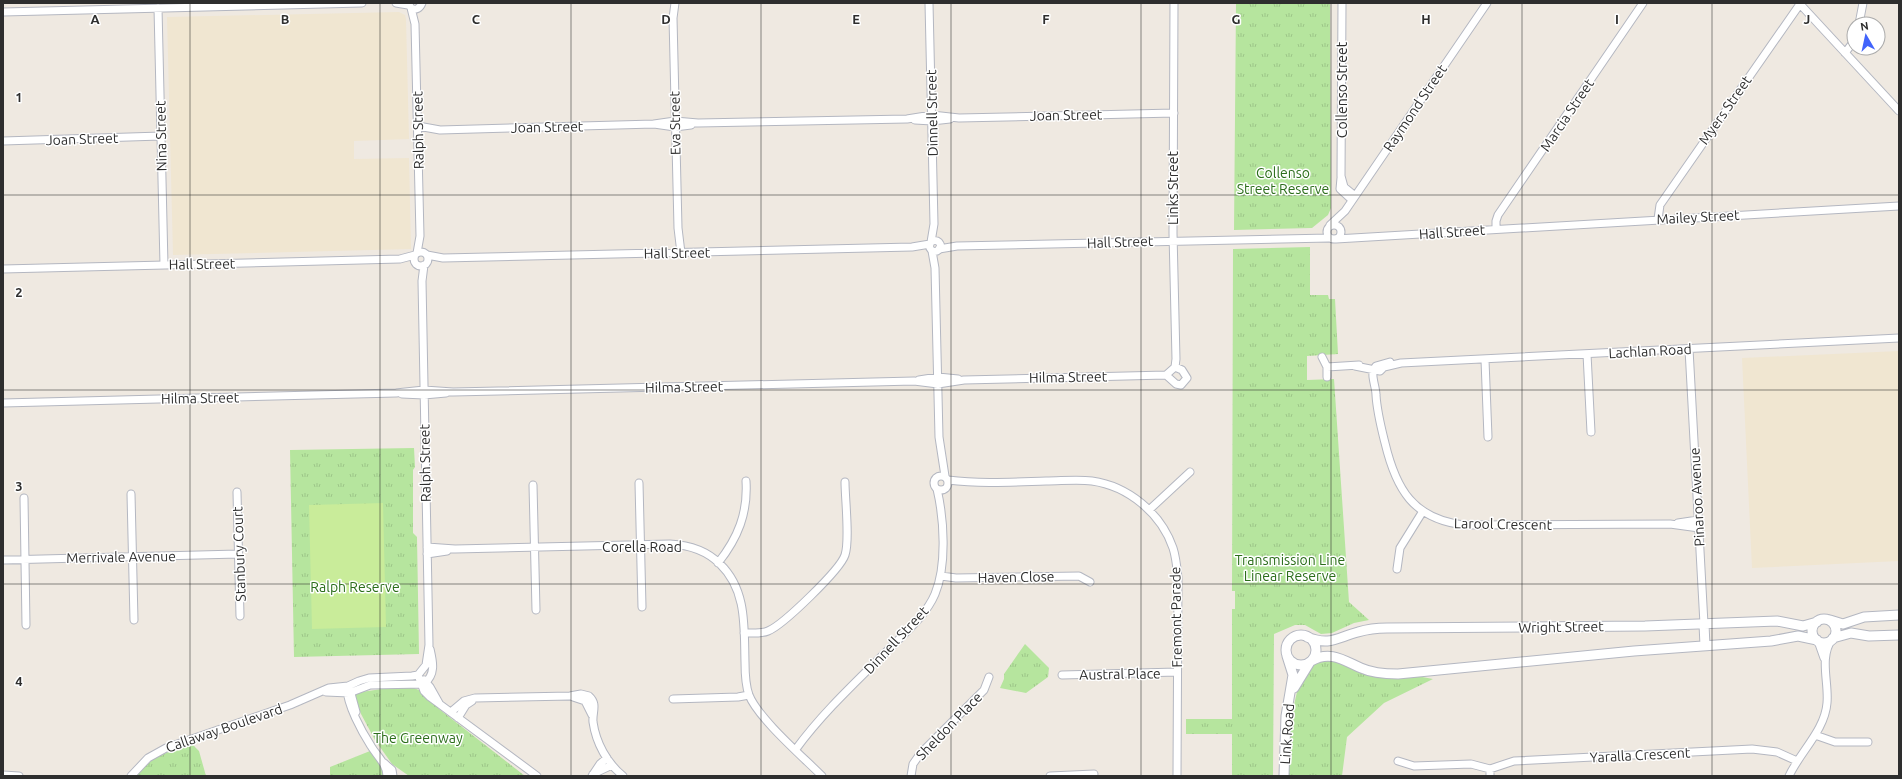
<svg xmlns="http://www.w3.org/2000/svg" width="1902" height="779" font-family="Ubuntu,sans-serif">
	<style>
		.education { fill: #f0e6d1 }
		.grass { fill: url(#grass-tufts) }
		.pitch { fill: #c9ec9a }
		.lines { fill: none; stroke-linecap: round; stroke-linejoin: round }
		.minor-casing { stroke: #b4b7c1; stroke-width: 9 }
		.tertiary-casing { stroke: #b4b7c1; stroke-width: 11 }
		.minor { stroke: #fff; stroke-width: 7 }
		.tertiary { stroke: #fff; stroke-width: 9 }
		.grid { fill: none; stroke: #2e2e2e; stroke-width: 1; stroke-opacity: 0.55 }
		.labels { text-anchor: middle; stroke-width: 3; stroke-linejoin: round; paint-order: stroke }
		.street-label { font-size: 14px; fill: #2e2e2e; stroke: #fff }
		.park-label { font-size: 14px; fill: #2c6e1b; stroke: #fff }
		.grid-label { font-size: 13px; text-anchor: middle; font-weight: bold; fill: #2e2e2e; stroke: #fff; stroke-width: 3; stroke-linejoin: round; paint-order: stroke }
	</style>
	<defs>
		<pattern id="grass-tufts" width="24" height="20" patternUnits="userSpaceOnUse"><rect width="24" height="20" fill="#b6e59e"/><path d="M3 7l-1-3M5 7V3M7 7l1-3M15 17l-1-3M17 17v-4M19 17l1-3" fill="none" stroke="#9dc588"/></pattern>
	</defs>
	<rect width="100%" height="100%" fill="#efe9e1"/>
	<path class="education" d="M399 12 405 15 406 19 409 139 354 141V159L409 158 411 249 173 255 167 17Z
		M1899 351V561L1752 568 1742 358Z"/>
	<path class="grass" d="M1236 3H1330L1331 208 1328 215 1312 228 1234 230Z
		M1310 247V295H1328L1329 299H1335L1338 354 1307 356V380L1334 379 1349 602 1369 620 1354 623 1332 633 1321 634 1305 625H1295L1274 634 1273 776H1232V734H1186V719H1232V609H1235V591H1232L1233 249Z
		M414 448 415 467 413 470V533L417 537 419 654 294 657 290 450Z
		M1025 644 1049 668 1048 677 1026 693 1000 688 1004 679V674Z
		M1326 659 1433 679 1384 703 1347 737 1342 776H1288L1289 726 1297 692 1312 665Z
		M396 687 414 688 421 691 439 709 525 776H409L392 764 375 740 361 714 354 693Z
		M190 742 199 751 206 776H136L153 759Z
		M370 751 382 766 385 776H330V767Z"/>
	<path class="pitch" d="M383 503 386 627 312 629 309 505Z"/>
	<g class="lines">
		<defs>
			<path id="minor" d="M396 3 408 5
				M408 3 411 8C416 11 420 8 422 3
				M675 3 673 18 678 228 681 253
				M929 3 934 224 931 242
				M1342 3 1341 176 1344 187 1355 196
				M1799 3 1899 111
				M158 8 164 265
				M411 8 415 24 420 236 417 253
				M3 12 362 3
				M1859 24 1863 3
				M1845 53 1854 41
				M915 120 932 121 950 119
				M654 124 675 121 698 123 907 119 932 115 959 118 1174 113
				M418 126 440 130 654 124 675 127 691 125
				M3 141 161 136
				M1341 178 1340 189 1352 200
				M1658 219 1660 205 1800 4
				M1327 232a7 7 0 1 1 14 0a7 7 0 1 1-14 0Z
				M1330 225 1345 211 1487 3
				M1496 229V221L1498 215 1643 3
				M1336 239 1899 206
				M929.5 246a5.5 5.5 0 1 1 11 0a5.5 5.5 0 1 1-11 0Z
				M939 249 957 246 1329 238
				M932 251 935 268 939 437 945 476
				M414 259a7 7 0 1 1 14 0a7 7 0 1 1-14 0Z
				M427 255 443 258 912 247 930 244
				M3 269 400 259 415 255
				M1689 349 1704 624
				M1587 354 1591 432
				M1322 357 1327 367V377
				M1485 360 1488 437
				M1390 362 1376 366C1369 374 1376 385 1376 395 1377 412 1381 427 1385 443 1396 489 1413 519 1464 525L1670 524 1699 528
				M1355 366 1380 371 1384 367 1401 363 1899 338
				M1327 367 1359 365
				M1166 375 1176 384 1181 385 1187 378 1182 370 1175 367
				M919 380 938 377 958 379
				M402 394 424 395 446 393
				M3 403 396 393 424 390 453 392 914 381 938 384 964 380 1166 375 1175 367 1176 359 1173 233 1174 3
				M934 483a7 7 0 1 1 14 0a7 7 0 1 1-14 0Z
				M948 480C981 484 1013 482 1046 481 1061 481 1077 479 1092 481 1128 486 1161 513 1173 548 1176 557 1177 568 1178 578L1177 776
				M639 483 642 607
				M533 485 536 610
				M237 492 240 616
				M131 494 134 620
				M24 498 26 625
				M1149 510 1190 472
				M1678 523 1698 520
				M427 547 455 549 670 544C689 545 707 551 720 564 747 590 744 627 745 662 745 673 745 684 749 695 758 718 803 757 822 776
				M427 554 447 551
				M3 560 238 554
				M718 563C738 538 748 513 746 481
				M1397 569 1400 548 1423 511
				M941 576 956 578 1079 576 1090 582
				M744 633C752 633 761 634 768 631 783 625 840 570 845 555 850 540 845 499 845 482
				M1818 641 1824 658
				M418 675 424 691 430 697 537 776
				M1062 675 1177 672
				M424 680 430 687 439 703
				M347 688C347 705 362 732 371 746 377 756 387 764 387 776
				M350 690 356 712
				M326 692 349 693 370 685 424 684C436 674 433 662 430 649
				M573 697 585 701 592 715
				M673 699 738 697 749 695
				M451 712 464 701 475 698 570 696 581 694 589 696C598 704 592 712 593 722 596 743 607 763 623 776
				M458 718 466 705 472 701
				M1815 735 1835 742H1868
				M796 749C823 712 858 680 891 647 907 631 926 615 935 594 947 565 944 519 937 489
				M1398 761 1414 766 1471 764 1490 769
				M384 763 392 770 393 776
				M593 774 612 765
				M3 775 19 776
				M131 776 148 758 166 748 290 705 329 688 348 686 359 681 369 678 412 676 418 675 426 665 429 645 422 281 424 265
				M592 776 600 764 607 758
				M911 776 913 764 920 754 984 690 989 677
				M1050 776 1094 774
				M1490 776V769L1514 761 1752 749 1777 752 1797 761
				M1789 776C1800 752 1825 730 1827 703 1829 682 1819 658 1832 639"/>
			<path id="tertiary" d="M1812 631a12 12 0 1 1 24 0a12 12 0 1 1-24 0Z
				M1830 620 1843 624 1864 617 1899 615
				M1704 624 1705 646
				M1286 650a15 15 0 1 1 30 0a15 15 0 1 1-30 0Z
				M1307 637C1330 646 1336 638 1358 632 1368 629 1377 628 1387 628L1645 626 1777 621 1803 626 1817 622
				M1833 638 1851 633 1869 636 1899 635
				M1311 661C1330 650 1343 660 1361 668 1372 673 1385 674 1398 674L1634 651 1771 641 1798 636 1817 640
				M1294 688 1310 662
				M1284 776 1286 716 1293 675 1287 656"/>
		</defs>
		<use href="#minor" class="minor-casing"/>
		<use href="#tertiary" class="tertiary-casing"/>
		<use href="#minor" class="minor"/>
		<use href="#tertiary" class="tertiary"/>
	</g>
	<path class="grid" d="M190 3V776M380 3V776M571 3V776M761 3V776M951 3V776M1141 3V776M1331 3V776M1522 3V776M1712 3V776M3 195H1899M3 390H1899M3 584H1899"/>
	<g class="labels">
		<g class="street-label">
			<text transform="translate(1342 90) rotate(-90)" y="5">Collenso Street</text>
			<text transform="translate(1415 108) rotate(-56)" y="5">Raymond Street</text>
			<text transform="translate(1725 110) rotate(-55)" y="5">Myers Street</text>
			<text transform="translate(932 113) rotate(-91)" y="5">Dinnell Street</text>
			<text transform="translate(1066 115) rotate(-1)" y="5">Joan Street</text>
			<text transform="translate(1567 115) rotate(-56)" y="5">Marcia Street</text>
			<text transform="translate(675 123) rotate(-91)" y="5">Eva Street</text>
			<text transform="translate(547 127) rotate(-1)" y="5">Joan Street</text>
			<text transform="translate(418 130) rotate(-91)" y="5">Ralph Street</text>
			<text transform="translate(161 136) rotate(-91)" y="5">Nina Street</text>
			<text transform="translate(82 139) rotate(-2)" y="5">Joan Street</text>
			<text transform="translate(1173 188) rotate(-90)" y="5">Links Street</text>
			<text transform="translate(1698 217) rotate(-3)" y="5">Mailey Street</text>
			<text transform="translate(1452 232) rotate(-4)" y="5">Hall Street</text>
			<text transform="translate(1120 242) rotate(-2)" y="5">Hall Street</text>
			<text transform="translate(677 253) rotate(-1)" y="5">Hall Street</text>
			<text transform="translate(202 264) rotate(-1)" y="5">Hall Street</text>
			<text transform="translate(1650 351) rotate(-3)" y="5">Lachlan Road</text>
			<text transform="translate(1068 377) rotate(-1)" y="5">Hilma Street</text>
			<text transform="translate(684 387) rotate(-1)" y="5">Hilma Street</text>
			<text transform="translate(200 398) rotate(-1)" y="5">Hilma Street</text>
			<text transform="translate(425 463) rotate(-91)" y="5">Ralph Street</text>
			<text transform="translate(1697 497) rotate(-93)" y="5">Pinaroo Avenue</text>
			<text transform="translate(1503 524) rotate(1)" y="5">Larool Crescent</text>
			<text x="642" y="552">Corella Road</text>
			<text transform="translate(239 554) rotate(-92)" y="5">Stanbury Court</text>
			<text transform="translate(121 557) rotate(-1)" y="5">Merrivale Avenue</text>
			<text transform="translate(1016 577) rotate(-1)" y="5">Haven Close</text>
			<text transform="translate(1176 617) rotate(-91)" y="5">Fremont Parade</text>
			<text transform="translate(1561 627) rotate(-1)" y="5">Wright Street</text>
			<text transform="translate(896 640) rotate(-47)" y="5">Dinnell Street</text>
			<text transform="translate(1120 674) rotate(-1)" y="5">Austral Place</text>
			<text transform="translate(949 726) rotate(-46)" y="5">Sheldon Place</text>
			<text transform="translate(224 728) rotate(-19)" y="5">Callaway Boulevard</text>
			<text transform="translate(1287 734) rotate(-86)" y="5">Link Road</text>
			<text transform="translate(1640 755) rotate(-3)" y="5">Yaralla Crescent</text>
		</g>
		<g class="park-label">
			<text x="1283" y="178">Collenso<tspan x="1283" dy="16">Street Reserve</tspan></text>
			<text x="1290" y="565">Transmission Line<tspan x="1290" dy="16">Linear Reserve</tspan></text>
			<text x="355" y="592">Ralph Reserve</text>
			<text x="418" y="743">The Greenway</text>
		</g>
	</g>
	<g class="grid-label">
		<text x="95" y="24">A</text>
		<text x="285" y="24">B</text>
		<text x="476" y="24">C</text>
		<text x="666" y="24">D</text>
		<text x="856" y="24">E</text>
		<text x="1046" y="24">F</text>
		<text x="1236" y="24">G</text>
		<text x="1426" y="24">H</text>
		<text x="1617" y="24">I</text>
		<text x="1807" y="24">J</text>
		<text x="19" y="102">1</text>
		<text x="19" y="297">2</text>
		<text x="19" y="491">3</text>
		<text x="19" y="686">4</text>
	</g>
	<rect width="1902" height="779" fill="none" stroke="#2e2e2e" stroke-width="8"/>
	<g transform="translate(1866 36) rotate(351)"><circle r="19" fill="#ffffff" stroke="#ababab"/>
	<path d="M0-3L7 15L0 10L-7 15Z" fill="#4264fb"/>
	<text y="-6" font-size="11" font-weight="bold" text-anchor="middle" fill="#2e2e2e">N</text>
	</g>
</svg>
